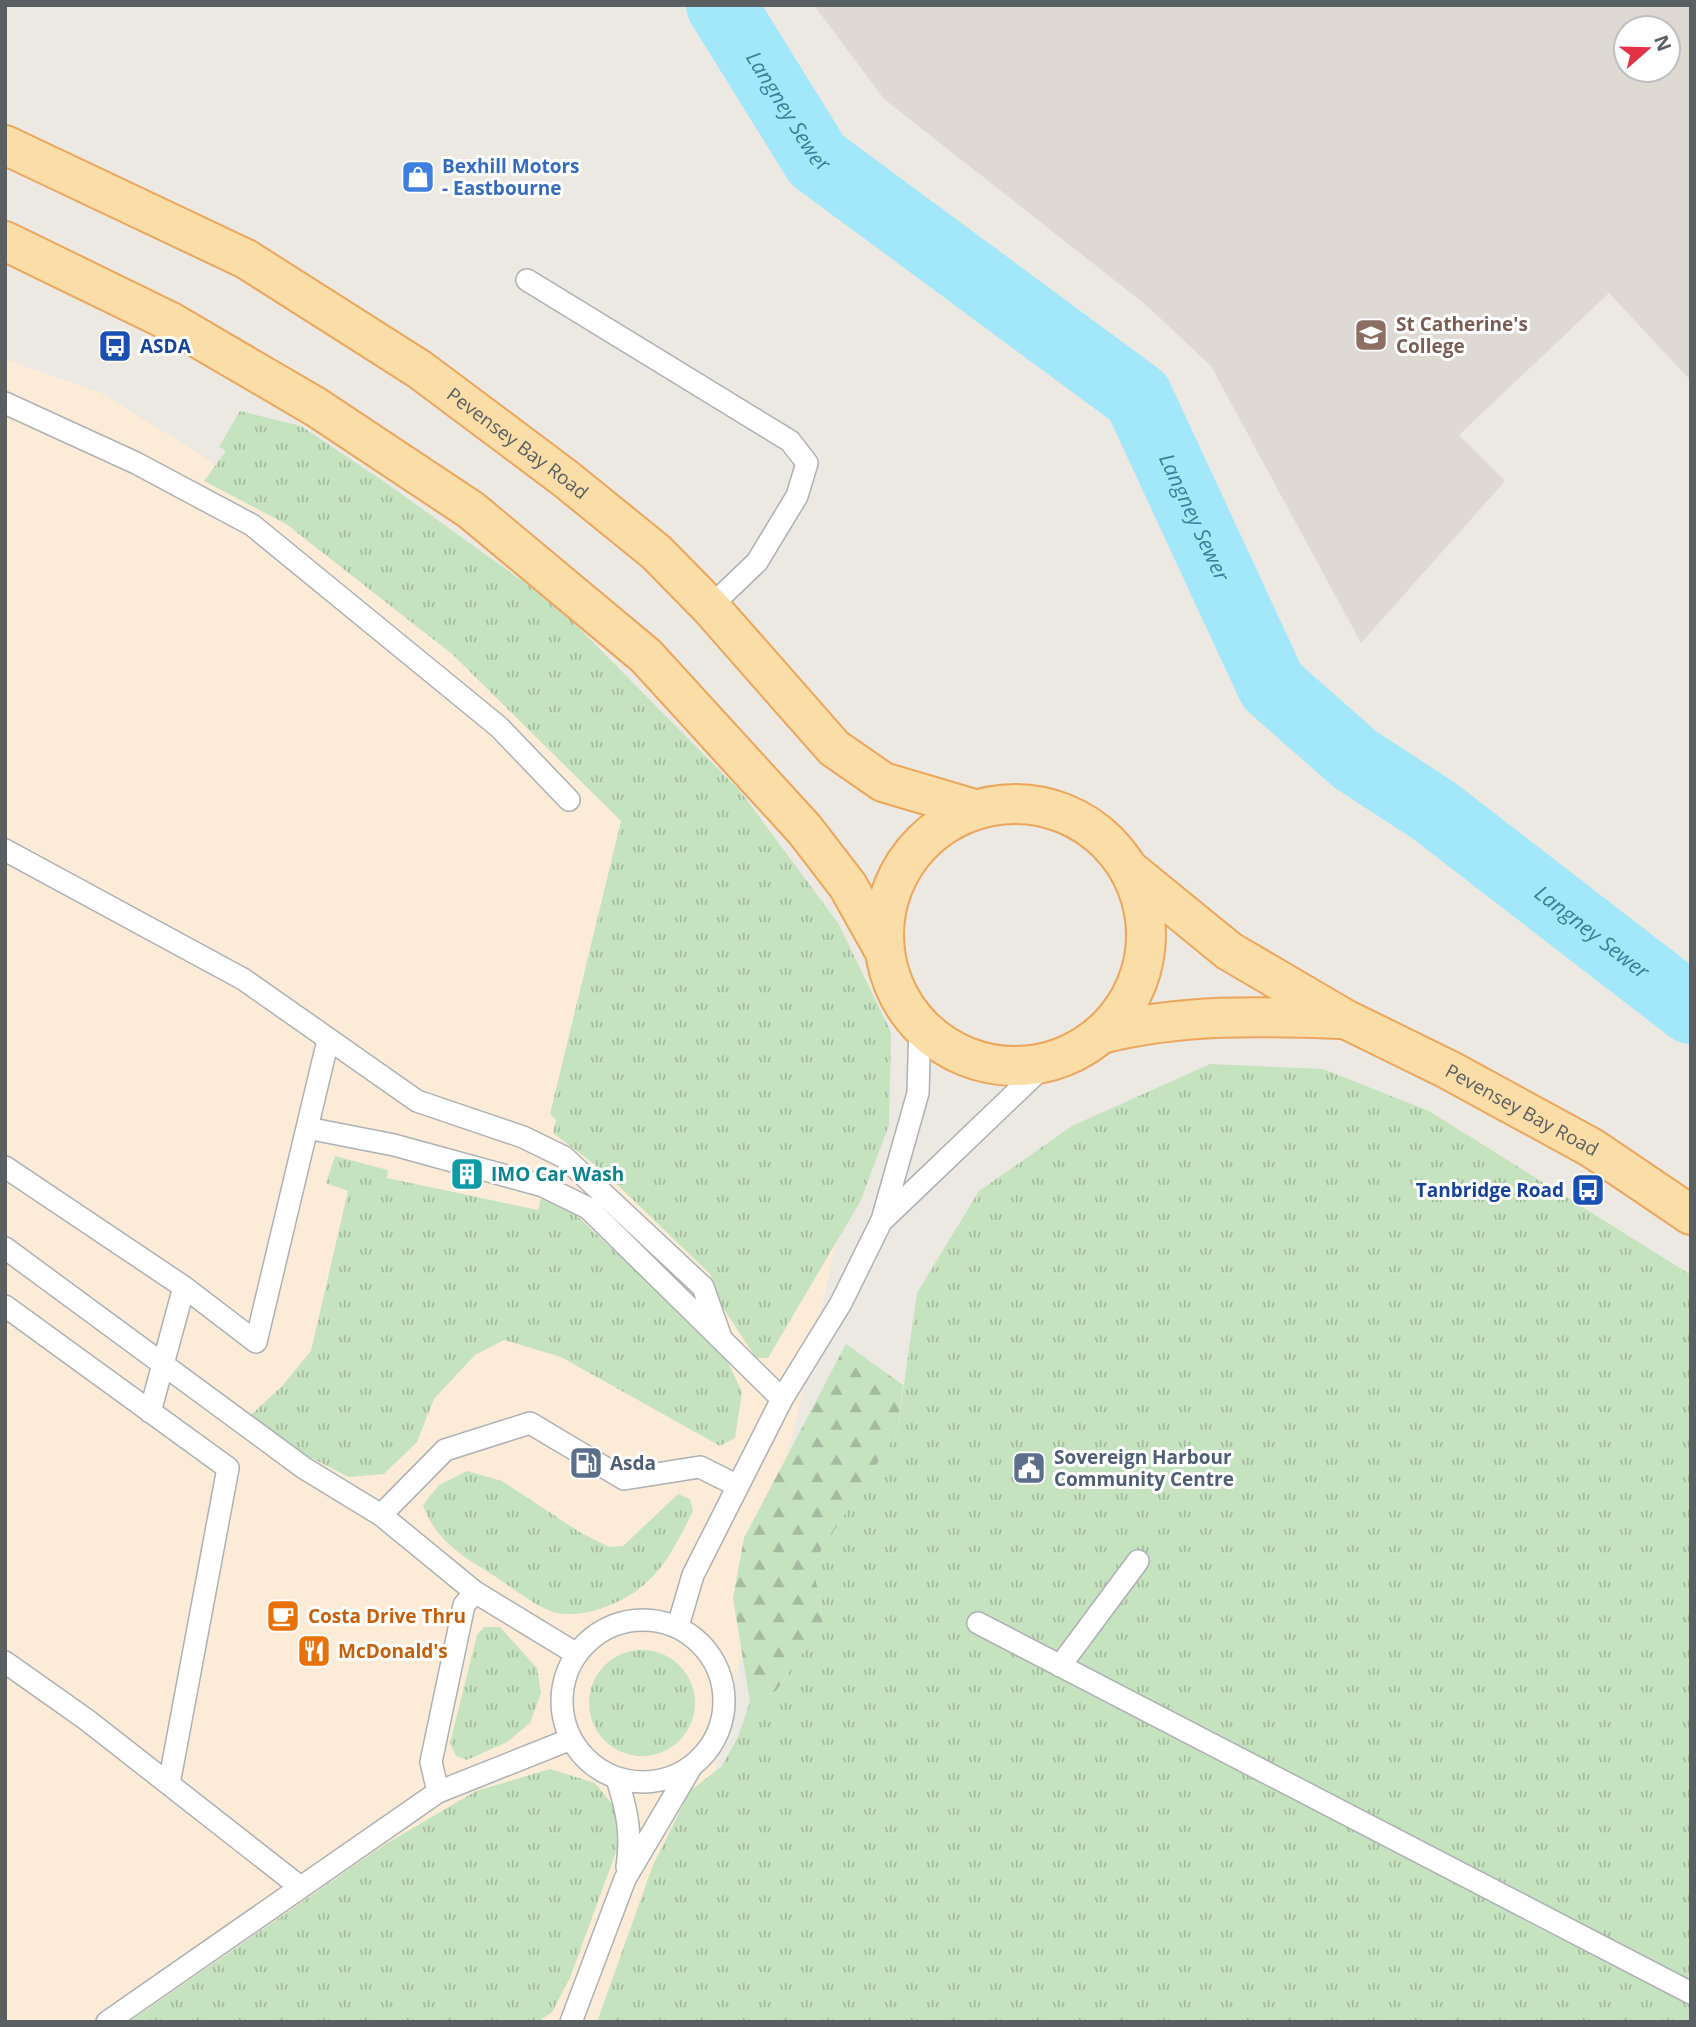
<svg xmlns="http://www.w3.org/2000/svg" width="1696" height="2027" font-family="'Open Sans',sans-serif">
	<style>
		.commercial { fill: #fcecd7 }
		.education { fill: #dfd9d3; fill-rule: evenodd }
		.grass { fill: url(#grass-tufts) }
		.forest { fill: url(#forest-firs) }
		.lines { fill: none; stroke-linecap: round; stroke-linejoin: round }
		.river { stroke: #a3e7fb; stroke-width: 70 }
		.service-casing { stroke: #adb1b4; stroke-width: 24 }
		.primary-casing { stroke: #eba65c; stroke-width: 42 }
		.service { stroke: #fff; stroke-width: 21 }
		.primary { stroke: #fbdda8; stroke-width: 38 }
		.labels { text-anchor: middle; stroke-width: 6; stroke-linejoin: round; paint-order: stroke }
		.shop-label { font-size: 19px; font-weight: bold; fill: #366cbe; stroke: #fff; text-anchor: start }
		.education-label { font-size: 19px; font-weight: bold; fill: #785e54; stroke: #fff; text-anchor: start }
		.transit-label { font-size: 19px; font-weight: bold; fill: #164399; stroke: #fff; text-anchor: start }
		.street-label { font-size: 19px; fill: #5a5f62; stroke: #fff }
		.culture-label { font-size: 19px; font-weight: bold; fill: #0d838f; stroke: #fff; text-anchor: start }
		.service-label { font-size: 19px; font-weight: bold; fill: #4e5e75; stroke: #fff; text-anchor: start }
		.food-label { font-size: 19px; font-weight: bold; fill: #c56008; stroke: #fff; text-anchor: start }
		.water-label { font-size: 21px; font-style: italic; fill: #3c7e9b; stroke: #fff }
	</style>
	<defs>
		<pattern id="grass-tufts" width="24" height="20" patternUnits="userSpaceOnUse" patternTransform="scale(1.75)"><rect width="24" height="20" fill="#c6e3bf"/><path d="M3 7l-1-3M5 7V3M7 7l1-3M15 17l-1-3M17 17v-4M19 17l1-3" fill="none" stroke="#a4bb9f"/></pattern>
		<pattern id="forest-firs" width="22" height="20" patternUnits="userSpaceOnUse" patternTransform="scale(1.75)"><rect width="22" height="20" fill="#c6e3bf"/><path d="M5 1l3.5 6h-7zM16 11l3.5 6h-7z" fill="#a4bb9f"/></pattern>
	</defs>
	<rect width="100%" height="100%" fill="#ece8e2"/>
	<path class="commercial" d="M5 359 101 393 356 551 626 790 860 1141 657 2022H5Z"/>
	<path class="education" d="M814 5H1691V381L1609 293 1459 435 1505 481 1361 643 1211 366 1146 305 884 99ZM1626 28H1668V70H1626Z"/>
	<path class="grass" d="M240 411 301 426 389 485 557 606 740 791 838 923 891 1032 889 1125 860 1202 768 1358H756L722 1306 710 1274 602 1170 553 1133 556 1120 550 1114 621 821 452 654 286 524 204 481 226 451 219 447Z
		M1210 1064 1323 1069 1429 1111 1691 1275V2022H597L653 1865 690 1791 722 1766 738 1737 750 1702 776 1691 823 1622 813 1563 897 1433 917 1293 979 1191 1072 1126Z
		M335 1156 388 1170 387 1178 538 1210 541 1198 574 1213 724 1354 742 1392 735 1438 720 1446 561 1357 504 1340 475 1355 434 1399 417 1442 384 1474 349 1477 242 1423 282 1386 311 1351 348 1191 326 1183Z
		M467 1471 502 1481 581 1533 609 1547 623 1546 678 1494 690 1499 693 1511C670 1558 653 1591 600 1609 584 1614 564 1617 548 1610 529 1602 510 1586 493 1575 462 1556 435 1540 423 1505L439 1485Z
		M484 1627H500L537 1668 541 1693 530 1723 507 1742 467 1760 456 1756 450 1743 477 1635Z
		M589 1703a53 53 0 1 1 106 0a53 53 0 1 1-106 0Z
		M550 1769 595 1783 617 1810 619 1844 570 1978 552 2012 538 2022H129L384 1845 476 1791Z"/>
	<path class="forest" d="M846 1344 903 1385 897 1433 813 1563 823 1622 776 1691 750 1702 733 1598 744 1538Z"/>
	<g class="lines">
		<path class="river" id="s1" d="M721 5 817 160 1138 397 1272 686 1356 760 1433 810 1691 1009"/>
		<defs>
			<path id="service" d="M527 280 790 441 807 463 797 496 757 562 710 607
				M5 403 136 463 252 525 499 727 569 800
				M5 850 243 979 417 1101 523 1137 564 1157 703 1287 720 1335
				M307 1128 394 1145 543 1186 588 1208 782 1399
				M5 1167 184 1287 256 1342 328 1040
				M884 1219 1047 1063
				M5 1248 304 1468 381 1515 475 1592 575 1653
				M5 1306 228 1468 169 1784
				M150 1412 184 1287
				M381 1515 445 1450 530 1423 624 1479 700 1467 738 1486
				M562 1701a81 81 0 1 1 162 0a81 81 0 1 1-162 0Z
				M978 1623 1691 1993
				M678 1626 693 1575 738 1486 782 1399 841 1303 882 1220 918 1093 920 1024
				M5 1662 87 1720 299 1886
				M1060 1666 1138 1561
				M617 1779C627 1810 632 1834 627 1867
				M438 1792 431 1762 464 1605 475 1592
				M107 2022 438 1792 571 1739
				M571 2022 625 1879 690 1769"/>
			<g id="primary">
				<path id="s2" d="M5 145 246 259 419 369 566 479 656 552 710 607 834 748 883 782 974 809"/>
				<path d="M5 241 169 321 316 407 471 510 646 656 805 830 848 886 885 952"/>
				<circle cx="1015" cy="935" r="131"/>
				<path id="s3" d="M1131 871 1229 951 1345 1019 1449 1070 1592 1148 1691 1215"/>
				<path d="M1105 1033C1183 1014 1260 1016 1339 1019"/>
			</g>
		</defs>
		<use href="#service" class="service-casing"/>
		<use href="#primary" class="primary-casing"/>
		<use href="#service" class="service"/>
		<use href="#primary" class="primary"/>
	</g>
	<defs>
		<symbol id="shop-square" viewBox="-11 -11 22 22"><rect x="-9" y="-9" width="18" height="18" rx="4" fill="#3f7fe0" stroke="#fff"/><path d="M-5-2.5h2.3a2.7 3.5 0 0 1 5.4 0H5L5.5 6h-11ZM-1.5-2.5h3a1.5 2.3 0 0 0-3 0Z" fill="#fff"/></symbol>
		<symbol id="school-square" viewBox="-11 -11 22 22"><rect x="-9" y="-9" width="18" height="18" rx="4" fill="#8d6e63" stroke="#fff"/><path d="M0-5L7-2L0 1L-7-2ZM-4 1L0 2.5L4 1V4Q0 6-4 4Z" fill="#fff"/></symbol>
		<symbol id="bus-square" viewBox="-11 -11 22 22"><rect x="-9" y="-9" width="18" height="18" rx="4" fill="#1a4fb4" stroke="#fff"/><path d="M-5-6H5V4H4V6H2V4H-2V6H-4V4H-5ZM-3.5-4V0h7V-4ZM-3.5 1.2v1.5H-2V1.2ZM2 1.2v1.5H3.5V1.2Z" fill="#fff"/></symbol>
		<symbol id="building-square" viewBox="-11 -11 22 22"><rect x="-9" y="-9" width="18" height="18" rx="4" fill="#0f9aa8" stroke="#fff"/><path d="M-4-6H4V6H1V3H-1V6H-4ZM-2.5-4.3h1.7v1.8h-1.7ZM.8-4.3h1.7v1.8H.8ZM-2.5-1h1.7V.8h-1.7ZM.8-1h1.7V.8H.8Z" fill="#fff"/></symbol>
		<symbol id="fuel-square" viewBox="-11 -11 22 22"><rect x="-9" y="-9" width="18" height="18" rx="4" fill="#5c6f8a" stroke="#fff"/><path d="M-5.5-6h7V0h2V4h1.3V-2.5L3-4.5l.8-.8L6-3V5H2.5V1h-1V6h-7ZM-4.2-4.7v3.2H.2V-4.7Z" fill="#fff"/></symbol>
		<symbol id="civic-square" viewBox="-11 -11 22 22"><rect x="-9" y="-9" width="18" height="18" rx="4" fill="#5c6f8a" stroke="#fff"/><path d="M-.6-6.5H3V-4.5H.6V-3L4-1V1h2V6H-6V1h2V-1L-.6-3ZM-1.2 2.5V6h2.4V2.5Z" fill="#fff"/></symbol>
		<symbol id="cafe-square" viewBox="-11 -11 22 22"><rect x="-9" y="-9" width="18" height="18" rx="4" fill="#e8710a" stroke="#fff"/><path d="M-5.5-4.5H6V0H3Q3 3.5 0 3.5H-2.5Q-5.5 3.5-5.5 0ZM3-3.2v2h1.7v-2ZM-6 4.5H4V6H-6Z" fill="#fff"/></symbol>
		<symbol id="restaurant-square" viewBox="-11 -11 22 22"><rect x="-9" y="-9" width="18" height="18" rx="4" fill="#e8710a" stroke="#fff"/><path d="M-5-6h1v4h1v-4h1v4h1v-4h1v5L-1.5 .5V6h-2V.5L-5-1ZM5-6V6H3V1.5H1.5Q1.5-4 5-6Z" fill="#fff"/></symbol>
	</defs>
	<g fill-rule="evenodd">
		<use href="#shop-square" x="399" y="158" width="38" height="38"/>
		<use href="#school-square" x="1352" y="316" width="38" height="38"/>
		<use href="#bus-square" x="96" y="327" width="38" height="38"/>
		<use href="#building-square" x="448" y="1155" width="38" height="38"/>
		<use href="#bus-square" x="1569" y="1171" width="38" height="38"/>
		<use href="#fuel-square" x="567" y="1444" width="38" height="38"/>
		<use href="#civic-square" x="1010" y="1449" width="38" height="38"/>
		<use href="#cafe-square" x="264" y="1597" width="38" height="38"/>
		<use href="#restaurant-square" x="295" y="1632" width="38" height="38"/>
	</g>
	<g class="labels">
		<g class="shop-label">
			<text x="442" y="173">Bexhill Motors<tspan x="442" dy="22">- Eastbourne</tspan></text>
		</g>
		<g class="education-label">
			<text x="1396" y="331">St Catherine's<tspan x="1396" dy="22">College</tspan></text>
		</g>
		<g class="transit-label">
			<text x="140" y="353">ASDA</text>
			<text x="1564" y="1197" text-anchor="end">Tanbridge Road</text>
		</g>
		<g class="street-label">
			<text dy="7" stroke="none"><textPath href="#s2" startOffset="595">Pevensey Bay Road</textPath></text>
			<text dy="7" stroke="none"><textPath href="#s3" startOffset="460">Pevensey Bay Road</textPath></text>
		</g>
		<g class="culture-label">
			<text x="491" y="1181">IMO Car Wash</text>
		</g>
		<g class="service-label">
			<text x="1054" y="1464">Sovereign Harbour<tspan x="1054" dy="22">Community Centre</tspan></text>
			<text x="610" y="1470">Asda</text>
		</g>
		<g class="food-label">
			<text x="308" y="1623">Costa Drive Thru</text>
			<text x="338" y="1658">McDonald's</text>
		</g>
		<g class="water-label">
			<text dy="7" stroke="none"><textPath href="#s1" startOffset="126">Langney Sewer</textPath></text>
			<text dy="7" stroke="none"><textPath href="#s1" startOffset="714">Langney Sewer</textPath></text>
			<text dy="7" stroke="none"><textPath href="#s1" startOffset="1304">Langney Sewer</textPath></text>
		</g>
	</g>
	<rect width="1696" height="2027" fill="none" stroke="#5a5f62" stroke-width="14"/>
	<g transform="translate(1647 49) rotate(70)"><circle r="33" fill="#ffffff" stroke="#bdbfc0" stroke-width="2"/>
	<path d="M0-5L12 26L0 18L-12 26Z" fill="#e23248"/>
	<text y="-10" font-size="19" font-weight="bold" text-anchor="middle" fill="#5a5f62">N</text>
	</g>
</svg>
